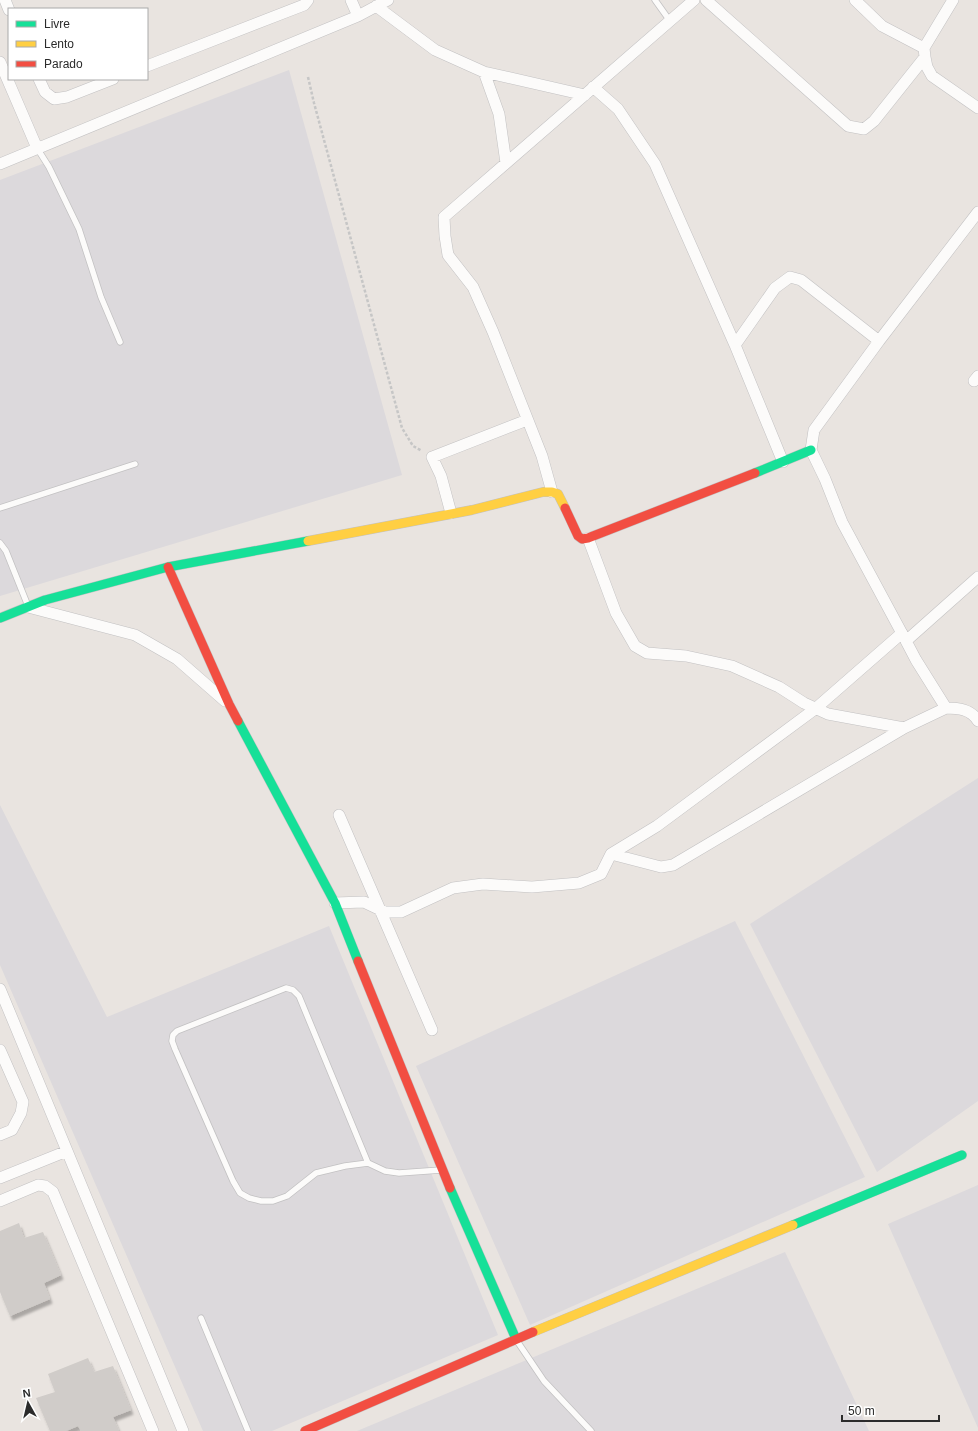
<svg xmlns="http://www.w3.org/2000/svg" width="978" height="1431" font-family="Helvetica,sans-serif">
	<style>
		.industrial { fill: #dcd9dc }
		.building { fill: #d0ccc9; filter: url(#shadow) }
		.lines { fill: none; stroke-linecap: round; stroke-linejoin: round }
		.lane-casing { stroke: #c2c1c2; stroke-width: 7 }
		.street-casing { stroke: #c2c1c2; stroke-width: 12 }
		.fast-casing { stroke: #c2c1c2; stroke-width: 10 }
		.slow-casing { stroke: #c2c1c2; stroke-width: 10 }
		.jam-casing { stroke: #c2c1c2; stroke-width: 10 }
		.path { stroke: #c6c6c6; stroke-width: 2.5; stroke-dasharray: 3 2; stroke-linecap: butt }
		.lane { stroke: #fcfbfa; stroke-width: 5.5 }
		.street { stroke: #fcfbfa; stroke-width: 11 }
		.fast { stroke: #16e098; stroke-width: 9 }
		.slow { stroke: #ffcf43; stroke-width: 9 }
		.jam { stroke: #f24e42; stroke-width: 9 }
	</style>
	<defs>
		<filter id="shadow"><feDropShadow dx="2.5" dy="4.5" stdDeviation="1" flood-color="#0004"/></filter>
	</defs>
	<rect width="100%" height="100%" fill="#e9e4e0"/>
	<path class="industrial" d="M289 70 402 475 0 596V180Z
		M978 778V1101L877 1172 750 924Z
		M0 805 107 1017 329 926 498 1335 272 1431H203L0 965Z
		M735 921 865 1177 530 1325 416 1066Z
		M978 1185V1428L888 1224Z
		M785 1252 869 1431H357Z"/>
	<path class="building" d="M19 1223 24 1238 43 1232 61 1275 44 1283 50 1299 10 1316 0 1292V1231Z
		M88 1358 94 1372 113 1366 131 1410 113 1417 119 1431H81L78 1426 66 1431H50L36 1398 55 1392 48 1374Z"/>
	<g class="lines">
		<defs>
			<path id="lane" d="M655 0 670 21
				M37 148 49 167 79 229 101 297 120 342
				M0 508 135 464
				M0 543 6 551 28 606
				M368 1163 299 996 293 990 286 988 177 1031 173 1035 172 1041 175 1049 233 1181 240 1193 249 1198 261 1201H273L287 1196 316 1173 345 1166 368 1163 385 1171 399 1173 441 1170
				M201 1318 248 1431
				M517 1341 544 1381 591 1431"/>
			<path id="street" d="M5 0 9 10
				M351 0 358 16
				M706 0 848 126 864 129 874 121 925 57
				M855 0 882 26 924 48
				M953 0 924 48 925 57 927 67 932 76 978 108
				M376 6 435 50 484 72 585 95
				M0 62 37 148
				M147 66 304 5 308 0
				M484 72 499 114 506 163
				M39 79 45 92 54 99 67 97 113 79
				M593 87 618 109 655 164 735 345 783 462
				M0 164 358 16 388 0
				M735 345 775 288 790 277 801 280 879 341
				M974 381 978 376
				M552 492 542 456 493 332 473 287 448 255 445 236 444 217 694 0
				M451 513 441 476 432 457 527 420
				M588 538 616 613 635 646 647 653 686 656 732 666 779 687 804 703 828 714 904 728
				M28 607 135 635 177 659 225 701
				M905 639 842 522 825 479 811 450 814 430 879 341 978 212
				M946 708C958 708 971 709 978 721
				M339 815 432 1030
				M611 854 661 867 673 865 904 728 946 708 916 660 906 641 978 577
				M335 903 364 902 385 912H401L453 888 483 884 532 887 579 883 601 874 611 854 657 826 815 709 902 633
				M0 989 183 1431
				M0 1050 23 1102 21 1113 12 1130 0 1135
				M0 1178 67 1151
				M0 1201 38 1185 45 1186 53 1192 153 1431"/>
			<path id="fast" d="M755 473 811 450
				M0 618 45 600 168 567 308 541
				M238 721 335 903 358 961
				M450 1188 516 1339
				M793 1225 962 1155"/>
			<path id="slow" d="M308 541 472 510 543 492H552L558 494 565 508
				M533 1332 793 1225"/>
			<path id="jam" d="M565 508 578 536 582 539 588 538 755 473
				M168 567 229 704 238 721
				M358 961 450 1188
				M305 1431 533 1332"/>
		</defs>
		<use href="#lane" class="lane-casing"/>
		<use href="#street" class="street-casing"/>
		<use href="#fast" class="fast-casing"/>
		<use href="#slow" class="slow-casing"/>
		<use href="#jam" class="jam-casing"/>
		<path class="path" d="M308 77 314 103 402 428 413 446 422 451"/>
		<use href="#lane" class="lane"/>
		<use href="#street" class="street"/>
		<use href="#fast" class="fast"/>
		<use href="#slow" class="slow"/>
		<use href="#jam" class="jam"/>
	</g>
	<rect x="8" y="8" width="140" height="72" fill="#ffffff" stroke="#aaaaaa"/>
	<rect x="16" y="21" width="20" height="6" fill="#16e098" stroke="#aaaaaa"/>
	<text x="44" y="28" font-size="12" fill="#2b2b2b">Livre</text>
	<rect x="16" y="41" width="20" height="6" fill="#ffcf43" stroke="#aaaaaa"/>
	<text x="44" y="48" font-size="12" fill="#2b2b2b">Lento</text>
	<rect x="16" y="61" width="20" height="6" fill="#f24e42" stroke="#aaaaaa"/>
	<text x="44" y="68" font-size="12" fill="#2b2b2b">Parado</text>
	<g transform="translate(28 1403) rotate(352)" stroke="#ffffff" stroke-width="3" paint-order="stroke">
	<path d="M0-3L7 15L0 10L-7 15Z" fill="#2b2b2b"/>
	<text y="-6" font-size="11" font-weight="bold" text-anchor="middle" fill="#2b2b2b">N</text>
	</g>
	<path d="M842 1415v6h97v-6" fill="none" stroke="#2b2b2b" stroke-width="2"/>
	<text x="848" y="1415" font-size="12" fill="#2b2b2b" stroke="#ffffff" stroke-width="3" paint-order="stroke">50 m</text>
</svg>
